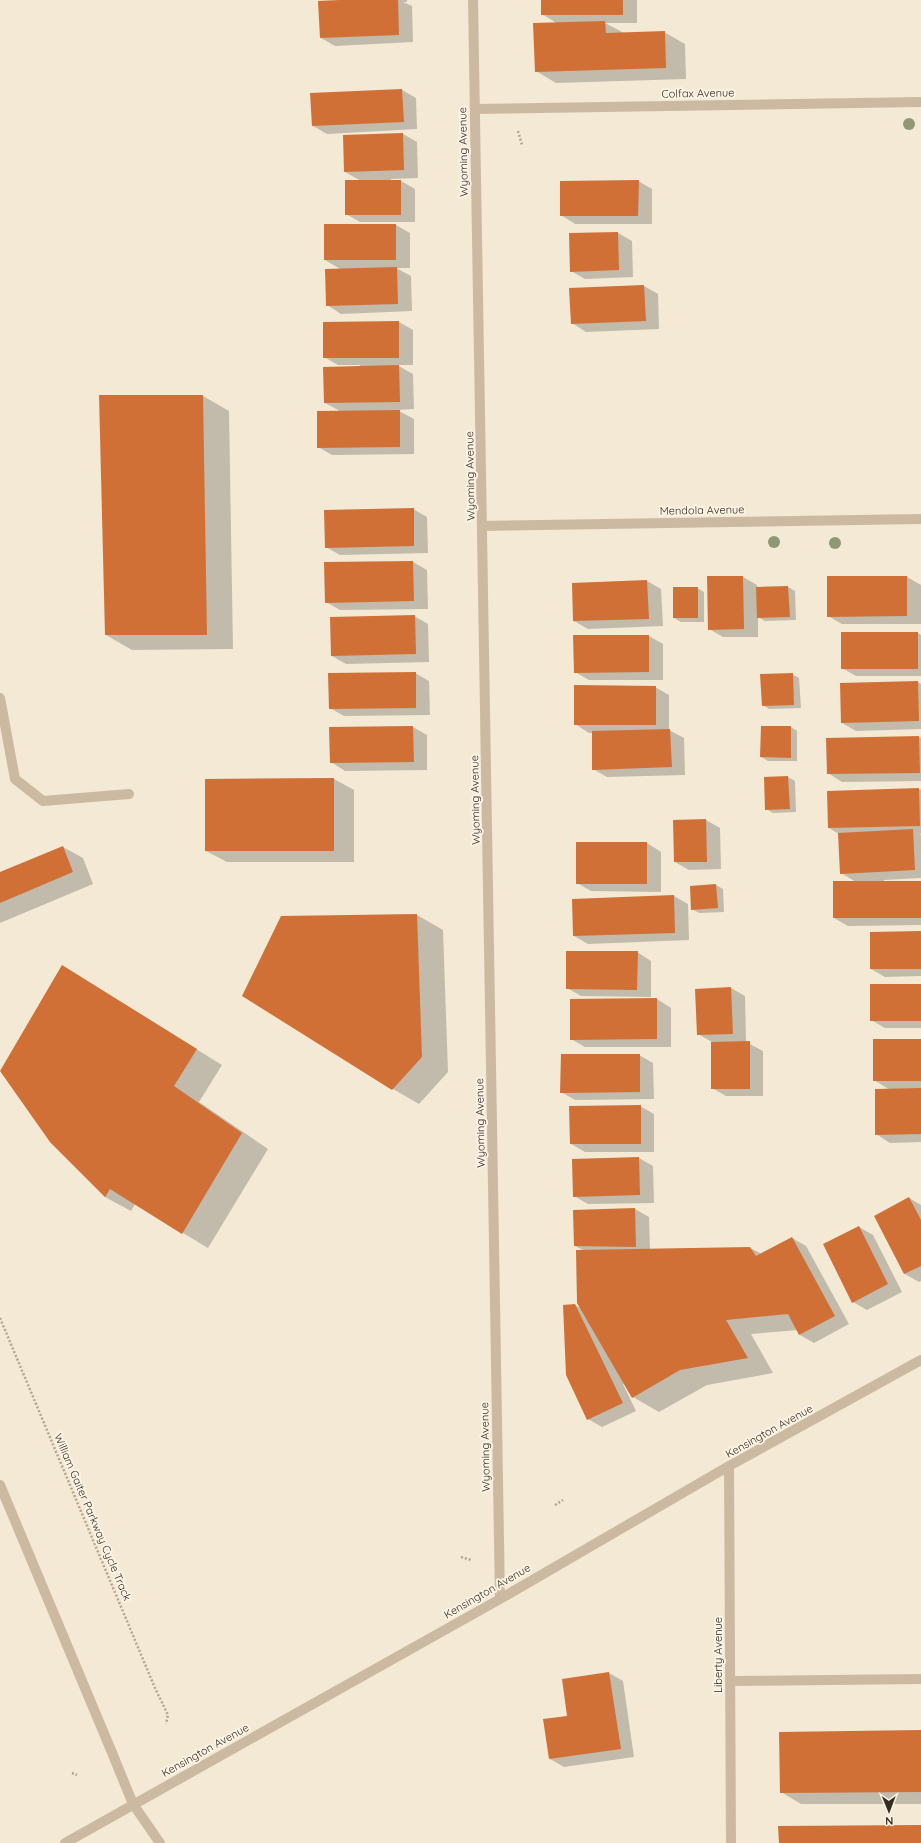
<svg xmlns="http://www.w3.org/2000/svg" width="921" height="1843" font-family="Quicksand,sans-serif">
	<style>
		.shadow { fill: #0003 }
		.building { fill: #d07036 }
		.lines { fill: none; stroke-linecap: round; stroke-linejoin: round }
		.path { stroke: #b7a48b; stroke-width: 2.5; stroke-dasharray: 2 2; stroke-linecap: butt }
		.minor { stroke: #cbbaa1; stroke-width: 10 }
		.tree { fill: #8f9875 }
		.labels { text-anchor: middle; stroke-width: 4; stroke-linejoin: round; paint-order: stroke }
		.street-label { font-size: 11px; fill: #352c24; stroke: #faf2e2 }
	</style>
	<rect width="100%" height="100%" fill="#f3e9d5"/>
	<path class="shadow" d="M345 0H407V2H403L412 6 413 42 335 46 321 38Z
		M542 0H637V23H605L624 33 664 32 685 44 686 79 556 83 536 71 558 24 542 14Z
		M402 90 416 98 417 129 327 134 313 126Z
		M403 134 417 142 418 178 391 179V181H401L415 189V222H360L346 214 361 181 345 172 344 136Z
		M638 181 652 189V224H575L561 215Z
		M396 225 410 233V268H396L411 276 412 311 341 314 327 305 342 270 325 260Z
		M618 233 632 241 633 277 585 279 571 271Z
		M644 286 658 294 659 329 586 332 572 323 570 289Z
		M399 322 413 330V365H397L413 374 414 409 397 410 414 419V454L332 455 318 447 340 411 325 403 360 367V365H338L324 357Z
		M203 396 229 411 233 649 132 650 106 635Z
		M413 509 427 517 428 553 340 555 326 547Z
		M413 562 427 570 428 609 340 610 326 602Z
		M708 577H743L757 585V588L788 587 795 591 796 620 765 621 758 617V637H723L709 629Z
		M907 577 921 585V624H842L828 616Z
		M647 581 661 589 663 626 588 629 574 621 573 584Z
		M697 588 704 592V622H681L674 618Z
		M414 616 428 624 429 662 346 664 332 656Z
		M918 633 921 635V676H856L842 668Z
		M649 636 663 644V680H589L575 672Z
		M415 673 429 681 430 715 344 716 330 708Z
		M792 674 799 678 801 708 769 709 763 705Z
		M918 682 921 684V729L856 731 842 723 841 684Z
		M655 687 669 695V730L684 738 685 775 607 777 593 769V733H589L575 724Z
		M413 727 427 735V770L345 771 331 762Z
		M791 727 797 731V761H768L761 757Z
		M919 737 921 738V781L842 782 828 773 827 739Z
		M788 777 795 781 796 812 773 813 766 809 765 778Z
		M334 779 354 790V862H227L206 851Z
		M919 789 921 790V834H919L921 835V878L884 880V882H921V925L848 926 834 918 856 882 841 873 839 834 829 828Z
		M706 820 720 828 721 869 689 870 675 862Z
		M647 843 661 852V892L591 891 577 883Z
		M63 847 83 858 93 884 0 923V873Z
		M716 885 723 889 724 912 699 913 692 909 691 887Z
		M674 896 688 904 689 940 588 944 574 936Z
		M417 915 443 930 448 1072 419 1104 393 1089 282 917Z
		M921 932V976L885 977 871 969Z
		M637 952 651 961V997L581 996 567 988Z
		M88 982 222 1065 199 1102 268 1149 208 1248 135 1204 131 1211 105 1197 50 1142Z
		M921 985V1028H885L871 1020Z
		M731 988 745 996 746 1042 763 1051V1096H726L712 1088V1042L698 1034Z
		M657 999 671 1008V1047H585L571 1039Z
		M921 1040V1142L890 1143 876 1134 890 1090 874 1080Z
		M639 1055 653 1063 654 1099 575 1100 561 1092Z
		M640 1106 654 1114V1152H585L571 1144Z
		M639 1158 653 1166 654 1203 588 1204 574 1196Z
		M909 1198 921 1205V1281L919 1282 905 1274Z
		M635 1209 649 1217 650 1249 750 1248 762 1254 792 1238 806 1246 849 1324 814 1343 800 1335 798 1330 751 1334 773 1373 707 1385 659 1412 633 1397 625 1383 623 1384 636 1411 602 1427 588 1419 575 1305 582 1309 583 1250 575 1246Z
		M859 1227 873 1235 902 1292 867 1310 853 1302Z
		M609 1673 623 1681 634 1757 564 1767 550 1759Z
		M921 1731V1804H801L781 1792Z"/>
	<path class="building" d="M339 0H398L399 35 320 38 318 1Z
		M541 0H623V15H541Z
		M605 21 606 33 665 31 666 68 535 72 533 23Z
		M402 89 404 122 312 126 310 93Z
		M403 133 404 170 344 172 343 135Z
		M345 180H401V215H345Z
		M639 180 638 216H560V181Z
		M324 224H396V260H324Z
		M618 232 619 270 570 272 569 233Z
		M397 267 398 304 326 306 325 269Z
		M644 285 646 321 571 324 569 288Z
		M399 321V358H323V322Z
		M399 365 400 402 324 403 323 367Z
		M99 395H203L207 635H105Z
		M400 410V447L317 448V411Z
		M414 508V546L325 548 324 510Z
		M413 561 414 601 325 603 324 562Z
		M707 576H743L744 629 708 630Z
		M827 576H907V616L827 617Z
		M647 580 649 619 573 621 572 583Z
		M788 586 790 617 757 618 756 587Z
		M673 587H698V618H673Z
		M415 615 416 654 331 656 330 617Z
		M841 632H918V669H841Z
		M573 635H649V672L574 673Z
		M416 672V708L329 709 328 673Z
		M793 673 794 705 762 706 760 674Z
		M918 681 919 721 841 723 840 683Z
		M574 685 656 686V725H574Z
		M413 726 414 762 330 763 329 727Z
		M761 726H791V758L760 757Z
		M670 729 672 767 592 770V731Z
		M919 736 920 773 827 774 826 738Z
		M788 776 790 809 765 810 764 777Z
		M334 778V851H205V779Z
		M919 788 920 826 828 828 827 791Z
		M706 819 707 862H674L673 820Z
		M913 829 915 870 840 874 838 833Z
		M576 842H647V884H576Z
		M63 846 73 872 0 903V872Z
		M833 881H921V918H833Z
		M716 884 718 908 691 910 690 886Z
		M674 895 675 933 573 936 572 899Z
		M417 914 422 1057 392 1090 242 996 281 916Z
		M921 931V969H870V932Z
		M566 951H638L637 990 566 989Z
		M62 965 197 1049 174 1086 242 1133 182 1234 110 1189 105 1197 50 1142 0 1071Z
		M870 984H921V1021H870Z
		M731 987 733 1034 697 1035 695 989Z
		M657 998V1039L570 1040V999Z
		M873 1039H921V1081H873Z
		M750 1041V1089H711V1042Z
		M561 1054H640V1092L560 1093Z
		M921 1088V1134L875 1135V1089Z
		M641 1105V1144H570L569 1106Z
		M639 1157 640 1195 573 1197 572 1159Z
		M909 1197 921 1220V1266L904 1274 874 1216Z
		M635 1208 636 1247 574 1246 573 1210Z
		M859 1226 888 1284 852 1303 823 1244Z
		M792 1237 835 1316 799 1335 788 1314 726 1320 748 1358 680 1370 632 1398 577 1303 576 1250 750 1247 756 1256Z
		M575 1304 623 1403 587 1420 566 1375 563 1305Z
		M609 1672 621 1749 549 1759 543 1719 567 1716 562 1679Z
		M921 1730V1792L780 1793 779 1732Z
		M921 1825V1843H779L778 1826Z"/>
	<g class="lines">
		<path class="path" d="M518 131 522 145
			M0 1318 155 1688 168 1715 166 1724
			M555 1505 563 1500
			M461 1557 471 1560
			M72 1773 77 1775"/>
		<path class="minor" d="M473 0 500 1599
			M475 109 921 102
			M483 526 921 519
			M0 698 15 779 43 801 129 794
			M729 1466 731 1843
			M0 1485 113 1755 133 1804 160 1843
			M730 1681 921 1679
			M65 1843 500 1599 729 1466 921 1360"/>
	</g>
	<g class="tree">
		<circle cx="909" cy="124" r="6"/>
		<circle cx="774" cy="542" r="6"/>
		<circle cx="835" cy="543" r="6"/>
	</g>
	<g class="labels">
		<g class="street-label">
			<text transform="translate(698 93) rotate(-1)" y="4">Colfax Avenue</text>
			<text transform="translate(463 152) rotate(-91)" y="4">Wyoming Avenue</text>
			<text transform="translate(470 476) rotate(-91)" y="4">Wyoming Avenue</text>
			<text transform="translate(702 510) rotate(-1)" y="4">Mendola Avenue</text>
			<text transform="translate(475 800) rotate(-91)" y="4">Wyoming Avenue</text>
			<text transform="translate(480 1123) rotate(-91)" y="4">Wyoming Avenue</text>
			<text transform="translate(769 1431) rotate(-29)" y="4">Kensington Avenue</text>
			<text transform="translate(485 1447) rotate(-91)" y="4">Wyoming Avenue</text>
			<text transform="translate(93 1517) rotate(67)" y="4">William Gaiter Parkway Cycle Track</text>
			<text transform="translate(487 1591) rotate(-30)" y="4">Kensington Avenue</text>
			<text transform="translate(718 1655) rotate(-90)" y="4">Liberty Avenue</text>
			<text transform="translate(205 1750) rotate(-29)" y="4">Kensington Avenue</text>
		</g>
	</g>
	<g transform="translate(889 1811) rotate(179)" stroke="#faf2e2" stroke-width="3" paint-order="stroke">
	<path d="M0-3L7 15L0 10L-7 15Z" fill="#352c24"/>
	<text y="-6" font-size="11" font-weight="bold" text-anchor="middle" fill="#352c24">N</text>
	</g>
</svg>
